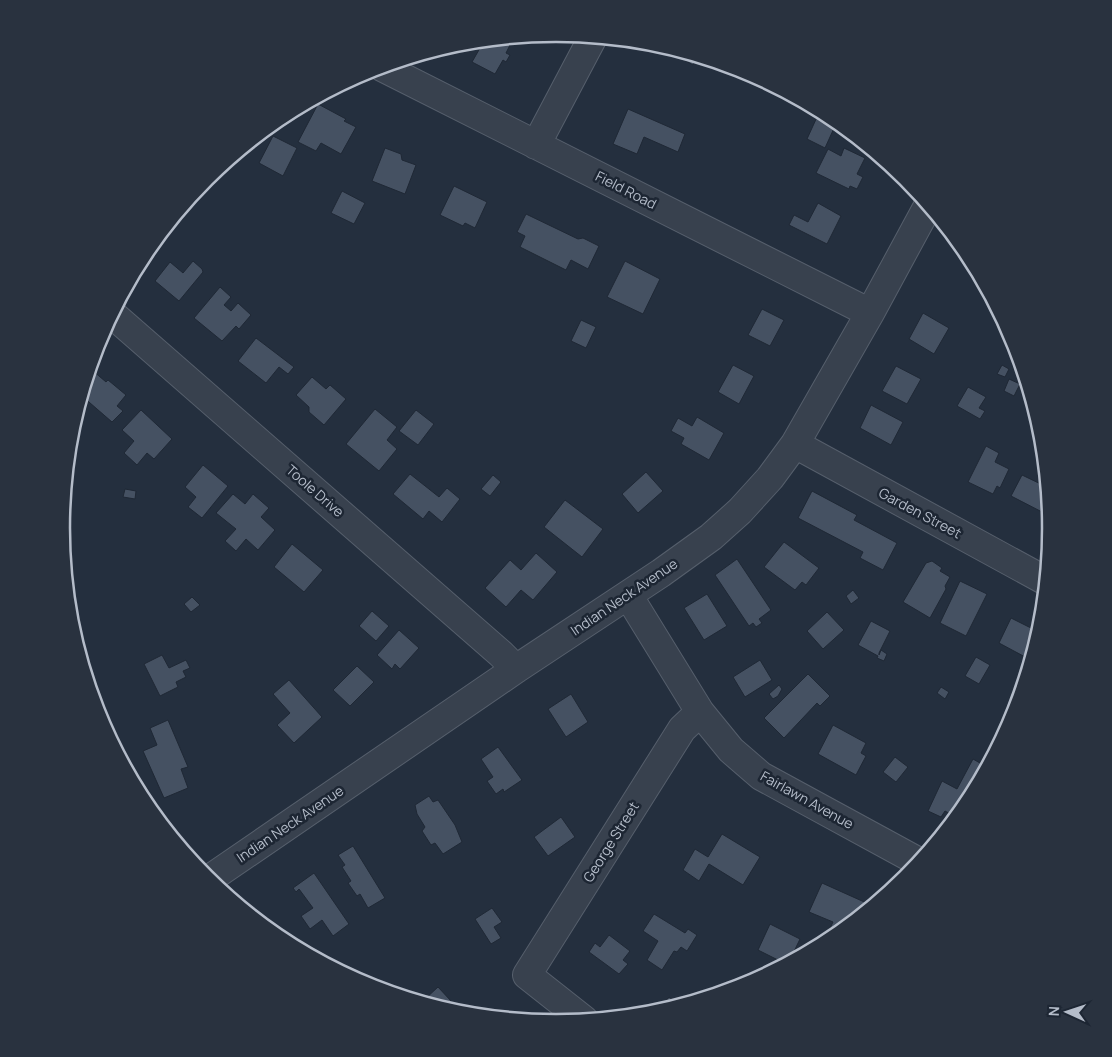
<svg xmlns="http://www.w3.org/2000/svg" width="1112" height="1057" font-family="Manrope,sans-serif">
	<style>
		.building { fill: #455162; stroke: #1f2835 }
		.lines { fill: none; stroke-linecap: round; stroke-linejoin: round }
		.minor-casing { stroke: #565f6c; stroke-width: 30 }
		.minor { stroke: #38414e; stroke-width: 28 }
		.labels { text-anchor: middle; stroke-width: 5; stroke-linejoin: round; paint-order: stroke }
		.street-label { font-size: 14px; fill: #b4bcc9; stroke: #1d2633 }
		.rim { fill: none; stroke: #b4bcc9; stroke-width: 2.5 }
	</style>
	<rect width="100%" height="100%" fill="#242f3e"/>
	<path class="building" d="M496 40 500 42 501 40 510 45 506 53 510 55 506 62 503 60 495 74 472 62 484 41Z
		M664 47 697 57 693 65 663 48Z
		M318 104 346 119 344 121 356 127 341 154 321 143 316 151 298 142Z
		M628 109 685 134 678 152 644 137 637 154 613 144Z
		M817 117 835 126 825 148 807 139Z
		M273 136 297 148 283 176 259 163Z
		M385 148 401 154 402 160 416 165 405 194 372 181Z
		M844 148 865 158 857 174 863 177 857 189 850 186 849 189 816 173 828 149 841 156Z
		M454 186 487 202 475 228 465 223 463 226 440 215Z
		M342 191 365 203 354 224 331 213Z
		M818 203 841 216 827 244 789 225 794 215 808 222Z
		M526 214 578 239 583 238 599 246 588 269 571 260 566 270 520 247 525 236 517 232Z
		M956 240 968 254 970 258 951 248Z
		M193 261 202 269 203 272 179 301 155 281 170 262 183 273Z
		M625 261 660 279 643 314 607 297Z
		M220 287 231 297 224 305 231 311 238 303 251 315 239 329 236 326 222 341 194 318Z
		M762 309 784 320 770 346 748 335Z
		M923 313 949 328 934 354 909 339Z
		M581 320 596 327 586 348 571 341Z
		M256 338 294 367 288 374 279 367 266 383 238 361Z
		M733 365 754 376 739 404 718 392Z
		M1002 365 1009 369 1005 377 997 374Z
		M896 366 921 379 907 404 882 391Z
		M92 370 106 382 108 380 126 395 117 406 123 411 112 422 82 396 88 375Z
		M312 377 326 389 330 385 346 399 324 425 309 412V407L296 395Z
		M1009 379 1020 384 1014 396 1004 391Z
		M968 387 986 397 979 408 985 411 980 419 957 406Z
		M871 405 903 422 891 445 860 428Z
		M375 409 397 427 387 440 397 449 379 471 346 444Z
		M141 410 172 439 154 459 147 453 137 465 124 453 134 441 122 430Z
		M416 410 434 424 418 445 399 431Z
		M697 417 724 433 709 460 681 444 684 438 671 431 678 418 692 426Z
		M70 435 79 442 69 454Z
		M986 446 999 453 995 462 1009 469 1000 488 997 486 993 494 968 482Z
		M203 465 228 486 202 518 188 507 196 497 185 487Z
		M646 472 663 491 638 513 622 494Z
		M410 474 439 497 447 488 460 499 442 522 429 511 423 519 393 494Z
		M493 475 501 482 490 496 481 489Z
		M1022 475 1047 487 1048 504 1044 513 1011 496Z
		M125 489 136 491 135 499 123 497Z
		M812 491 857 515 854 520 897 543 883 570 860 558 863 552 798 518Z
		M233 494 245 504 253 494 269 508 261 517 275 530 258 550 246 539 236 551 225 541 236 529 216 513Z
		M565 500 603 529 582 557 544 527Z
		M784 542 819 568 806 585 802 582 795 590 764 567Z
		M292 544 323 570 304 592 274 567Z
		M536 553 557 572 533 600 521 590 506 607 485 588 510 560 521 570Z
		M737 559 771 610 759 619 762 623 756 627 753 623 749 626 715 575Z
		M932 561 942 568 940 571 950 577 945 586 946 589 930 618 903 602 926 563Z
		M960 581 987 594 966 636 940 623Z
		M853 590 859 598 851 604 846 596Z
		M707 594 727 626 704 640 684 608Z
		M192 597 200 605 191 612 184 604Z
		M372 611 389 626 376 641 359 626Z
		M827 612 844 630 823 649 807 631Z
		M1011 618 1039 632 1027 658 999 643Z
		M871 621 890 631 879 653V655L881 650 887 654 884 661 877 658 878 656 858 645Z
		M399 630 419 648 400 669 395 664 392 669 377 655Z
		M162 655 169 668 186 660 190 668 183 671 186 677 176 682 178 687 160 696 144 664Z
		M976 657 990 665 979 684 965 676Z
		M760 660 772 680 745 697 733 677Z
		M357 666 374 682 350 706 333 690Z
		M808 674 830 696 820 706 817 703 784 738 764 718Z
		M289 680 322 717 294 743 277 725 290 713 273 694Z
		M779 685 782 689 778 696 773 699 769 694Z
		M941 687 949 692 945 699 937 693Z
		M571 694 588 722 566 737 548 709Z
		M168 720 188 767 181 769 188 788 164 798 143 751 157 745 150 728Z
		M833 725 866 743 861 753 866 756 856 775 818 754Z
		M498 747 522 780 504 792 503 789 496 794 487 781 493 777 481 759Z
		M895 757 908 767 896 782 883 772Z
		M973 759 987 767 967 804 956 817 945 811 941 817 928 811 942 781 957 789Z
		M429 796 433 802 438 800 455 825 462 842 443 854 435 843 431 845 422 831 425 827 417 814 415 805Z
		M561 817 575 837 548 856 534 837Z
		M722 834 760 857 743 885 709 864 699 881 683 870 695 849 708 857Z
		M353 846 385 898 368 908 360 894 357 896 348 883 351 881 342 867 345 865 338 855Z
		M314 873 349 924 333 936 322 920 310 929 301 916 313 908 299 889 296 892 293 888Z
		M822 883 871 905 870 908 827 942 824 941 833 922 809 912Z
		M492 908 502 922 494 927 501 938 491 944 475 919Z
		M654 914 685 933 688 929 697 935 687 951 681 947 677 952 674 951 662 970 647 960 658 941 643 931Z
		M770 924 800 939 789 962 786 964 758 950Z
		M609 935 630 951 623 960 628 964 619 974 589 952 595 943 600 947Z
		M438 987 451 1001 443 1009 431 1005 425 999Z
		M687 996 694 1001 664 1010 665 1009 662 1006 669 997 680 1005Z"/>
	<g class="lines">
		<defs>
			<path id="minor" d="M382 67 870 313
				M536 145 593 37
				M112 314 501 654 516 669
				M795 444 1046 581
				M628 595 700 712 731 750 761 776 919 862
				M208 880 516 669 661 573 711 537 740 511 770 478 795 444 870 313 928 206
				M584 1020 527 975 682 729 700 712"/>
		</defs>
		<use href="#minor" class="minor-casing"/>
		<use href="#minor" class="minor"/>
	</g>
	<g class="labels">
		<g class="street-label">
			<text transform="translate(626 190) rotate(27)" y="5">Field Road</text>
			<text transform="translate(315 491) rotate(41)" y="5">Toole Drive</text>
			<text transform="translate(920 513) rotate(28)" y="5">Garden Street</text>
			<text transform="translate(624 597) rotate(-34)" y="5">Indian Neck Avenue</text>
			<text transform="translate(807 800) rotate(29)" y="5">Fairlawn Avenue</text>
			<text transform="translate(290 824) rotate(-34)" y="5">Indian Neck Avenue</text>
			<text transform="translate(611 842) rotate(-58)" y="5">George Street</text>
		</g>
	</g>
	<path d="M0 0H1112V1057H0ZM70 528a486 486 0 1 1 972 0a486 486 0 1 1-972 0Z" fill="#29323f" fill-rule="evenodd"/>
	<path class="rim" d="M70 528a486 486 0 1 1 972 0a486 486 0 1 1-972 0Z"/>
	<g transform="translate(1067 1012) rotate(273)" stroke="#1d2633" stroke-width="4" paint-order="stroke">
	<path d="M0-4L9 19L0 12L-9 19Z" fill="#b4bcc9"/>
	<text y="-8" font-size="14" font-weight="bold" text-anchor="middle" fill="#b4bcc9">N</text>
	</g>
</svg>
